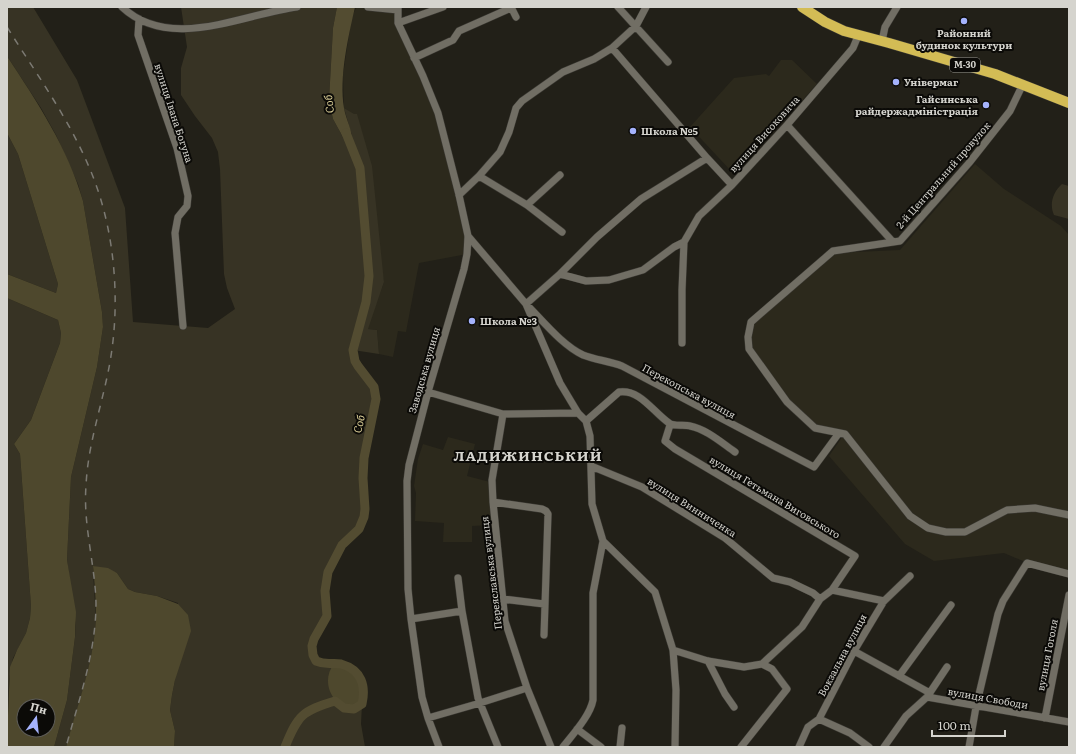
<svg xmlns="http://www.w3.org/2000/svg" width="1076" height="754" font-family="Literata,serif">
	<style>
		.built { fill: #2c291c }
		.green { fill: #373324 }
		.forest { fill: #4e482d; fill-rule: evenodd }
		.water { fill: #534c31 }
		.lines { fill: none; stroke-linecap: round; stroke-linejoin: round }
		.river { stroke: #534c31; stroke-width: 9 }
		.minor-casing { stroke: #3c3a34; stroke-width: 8 }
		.highway-casing { stroke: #3c3a34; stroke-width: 11 }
		.minor { stroke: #716e64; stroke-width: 7 }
		.highway { stroke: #d3bc55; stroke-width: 10 }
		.rail { stroke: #7c7a73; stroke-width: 1.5; stroke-dasharray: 7 7; stroke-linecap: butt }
		.poi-dot { fill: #a4b2fc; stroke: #0b0a07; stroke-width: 1.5 }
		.labels { text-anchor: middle; stroke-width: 4; stroke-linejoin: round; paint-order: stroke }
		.shield { fill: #0b0a07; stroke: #989792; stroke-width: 1 }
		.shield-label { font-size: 9px; font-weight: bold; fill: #d5d4ce }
		.poi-label { font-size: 10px; font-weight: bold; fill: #d5d4ce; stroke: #0b0a07; text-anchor: start }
		.street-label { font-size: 10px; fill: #d5d4ce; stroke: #0b0a07 }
		.water-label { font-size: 11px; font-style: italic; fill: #dacd96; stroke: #0b0a07 }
		.district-label { font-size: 14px; font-weight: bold; letter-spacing: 1px; fill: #d5d4ce; stroke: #0b0a07 }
	</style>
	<rect width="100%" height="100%" fill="#222018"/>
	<path class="built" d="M357 7 398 10V23L432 97 459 195 467 254 419 263 406 332 398 331 393 357 379 354 377 330 367 329 384 282 354 115 344 108 343 75 351 21 354 12Z
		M781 60H792L817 84 738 172 731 171 690 127 734 78 766 74 769 76Z
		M975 164 1004 189 1061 226 1069 235V574L1030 564 1004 553 934 561 905 544 829 456 845 433 815 427 788 401 751 348 752 323 833 253 900 250Z
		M448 437 475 444 467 476 490 482 492 525 472 526V542H443L444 523 415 521 416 493 414 486 418 459 423 444 443 450Z"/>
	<path class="green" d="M7 7H33L77 80 125 208 133 322 208 328 235 309 227 288 224 274 220 169 218 152 212 138 195 116 181 95V68L187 47 181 7H337L333 28 329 100 333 119 344 139 350 144 352 136 344 108 354 114H357L372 166 384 282 368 329 377 330 379 354 353 350 355 360 358 366 372 384 376 394 364 458 363 478 365 509 364 517 359 529 342 545 328 572 325 591 327 616 314 639 312 646 313 655 317 661 328 665 334 664 331 667 359 707 362 704 361 724 365 747H174L175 731 170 710 172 695 175 680 178 603 157 596 135 592 128 589 117 573 93 566C93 588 97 609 95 631 91 670 77 709 66 747H54L67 700 75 637 76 624 67 560 71 477 97 367 103 327 102 312 83 201 78 184 56 135 41 108 7 56Z
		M7 133 18 154 58 284 56 293 7 274Z
		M1062 184 1069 186V219L1054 215C1049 204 1053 192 1062 184Z
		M7 298 58 320 61 333 60 343 31 420 14 444 20 454 31 606 30 618 26 633 13 658 9 680 8 715 7 717Z"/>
	<path class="forest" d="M7 56C37 102 68 148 83 201L102 312 103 327 97 367 71 477 67 560 76 612 75 637 67 700 54 747H7V717L8 715 10 667 17 650 26 633 30 618 31 606 20 454 14 444 31 420 60 343 61 333 58 320 7 298V274L56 293 58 284 18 154 7 133ZM24 706H48V730H24Z
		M93 566 108 568 117 573 128 589 135 592 157 596 178 604 188 615 191 631 175 680 172 695 170 710 175 731 174 747H66C76 709 91 670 95 631 97 609 95 588 93 566Z
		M334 664C359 666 367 681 362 704L354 709C332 708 320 681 334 664Z"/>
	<path class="water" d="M337 7H355C348 38 339 77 344 108 346 121 354 131 351 144L344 139 333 119 329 100 333 28Z"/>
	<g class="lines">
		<path class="river" d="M285 747C298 715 302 711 335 701L344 708 354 709 362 704C366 686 362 670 341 664 331 662 328 666 316 661L313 655 312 646 314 639 327 616 325 591 328 572 342 545 359 529 364 517 365 509 363 478 364 458 376 399 374 387 358 366 355 361 353 350 366 302 369 276 360 168 346 133"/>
		<defs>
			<path id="minor" d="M122 7C170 52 243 14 297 7
				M368 7 398 10
				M398 7V23L423 76 438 113 459 195 468 236 467 254 464 269 428 392 409 465 407 481 408 589 411 619 422 697 428 718 439 747
				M511 7 516 17
				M618 7 668 62
				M139 19 138 35 177 148 188 196 187 206 178 217 175 233 183 326
				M398 23 443 7
				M882 41 885 27 897 7
				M612 48 707 158
				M414 58 453 40 459 31 511 8
				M1023 84 1010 111 969 163 900 241 833 251 751 322 748 337 749 349 787 402 815 428 845 434 910 516 928 528 946 532H965L1007 510 1035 508 1069 515
				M787 125 893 242
				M479 176 527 205 562 232
				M459 195 479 176 500 152 509 132 516 108 522 101 563 72 594 59 612 48 636 26 646 7
				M527 205 560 175
				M468 236 526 304 560 383 578 413 586 421 590 436 592 504 603 541 655 592 673 650 676 690 675 747
				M560 274 586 281 609 280 643 270 674 247 684 242 699 216 732 185
				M682 343V290L684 242
				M428 392 503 414 578 413
				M503 414 492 480 493 502 505 621 527 688 551 747
				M586 421 619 392C640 389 653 412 669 423 674 427 684 424 690 426 706 429 722 443 735 452
				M670 425 665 441 675 449 855 556 832 590 820 599 802 627 762 664 744 667 708 661 673 650
				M839 433 814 467 622 366C609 361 596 360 583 355 562 345 543 321 526 304L560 274 597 237 641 199 707 158 732 185 787 125 853 48 858 36
				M591 466 642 487 725 538 773 578 790 582 813 593 820 599
				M493 502 542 509 546 511 548 514 544 635
				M458 578 462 611 478 698 498 747
				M832 590 884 601
				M503 599 544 604
				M411 619 462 611
				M854 651 930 693
				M708 661 725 694 734 707
				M899 676 951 605
				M927 697 1069 722
				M428 718 480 703 527 688
				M1045 718 1069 595
				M819 719 850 733 869 747
				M577 729 601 747
				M563 747C573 734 590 716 593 700V593L603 541
				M620 747 622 728
				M741 747 787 689 772 669 762 664
				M799 747 808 727 819 719 854 651 884 601 910 576
				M884 747 906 716 927 697 947 667
				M969 747 976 707 998 614 1003 601 1027 563 1069 574"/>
			<path id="highway" d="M802 7 825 22 844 31 889 43 995 74 1069 103"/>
		</defs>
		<use href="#minor" class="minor-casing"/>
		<use href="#highway" class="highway-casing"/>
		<use href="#minor" class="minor"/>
		<use href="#highway" class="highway"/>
		<path class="rail" d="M7 27C35 72 68 117 89 167 113 222 120 290 112 349 106 395 88 439 86 486 83 525 95 564 96 603 96 653 79 699 66 747"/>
	</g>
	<g class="poi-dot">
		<circle cx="964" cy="21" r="4"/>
		<circle cx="896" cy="82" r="4"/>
		<circle cx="986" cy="105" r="4"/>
		<circle cx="633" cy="131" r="4"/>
		<circle cx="472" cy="321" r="4"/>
	</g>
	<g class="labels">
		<rect class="shield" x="950" y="58" width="30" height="14" rx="3"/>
		<g class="shield-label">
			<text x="965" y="68">М-30</text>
		</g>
		<g class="poi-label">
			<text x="964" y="37" text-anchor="middle">Районний<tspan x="964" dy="12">будинок культури</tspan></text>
			<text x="904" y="86">Універмаг</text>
			<text x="978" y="103" text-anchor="end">Гайсинська<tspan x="978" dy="12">райдержадміністрація</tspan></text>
			<text x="641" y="135">Школа №5</text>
			<text x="480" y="325">Школа №3</text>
		</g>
		<g class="street-label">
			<text transform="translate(174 113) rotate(72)" y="4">вулиця Івана Богуна</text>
			<text transform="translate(764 134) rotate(-48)" y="4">вулиця Високовича</text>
			<text transform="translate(943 175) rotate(-49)" y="4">2-й Центральний провулок</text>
			<text transform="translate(424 370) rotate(-74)" y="4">Заводська вулиця</text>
			<text transform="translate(689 391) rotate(28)" y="4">Перекопська вулиця</text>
			<text transform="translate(775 497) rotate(31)" y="4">вулиця Гетьмана Виговського</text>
			<text transform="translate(692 507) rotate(32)" y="4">вулиця Винниченка</text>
			<text transform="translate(491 573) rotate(-97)" y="4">Переяславська вулиця</text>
			<text transform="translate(842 655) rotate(-62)" y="4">Вокзальна вулиця</text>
			<text transform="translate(1047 655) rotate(-79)" y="4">вулиця Гоголя</text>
			<text transform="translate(988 698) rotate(10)" y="4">вулиця Свободи</text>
		</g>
		<g class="water-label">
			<text transform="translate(329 104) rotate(-97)" y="4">Соб</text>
			<text transform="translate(359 424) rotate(-78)" y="4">Соб</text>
		</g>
		<g class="district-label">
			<text x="528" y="461">ЛАДИЖИНСЬКИЙ</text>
		</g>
	</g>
	<rect width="1076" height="754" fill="none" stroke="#d5d4ce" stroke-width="16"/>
	<g transform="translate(36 718) rotate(15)"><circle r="19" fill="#0b0a07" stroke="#5c5b57"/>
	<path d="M0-3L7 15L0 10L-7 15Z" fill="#a4b2fc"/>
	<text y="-6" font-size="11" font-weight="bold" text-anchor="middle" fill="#d5d4ce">Пн</text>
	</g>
	<path d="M932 730v6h73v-6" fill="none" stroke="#d5d4ce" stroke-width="2"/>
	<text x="938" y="730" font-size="12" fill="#d5d4ce" stroke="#0b0a07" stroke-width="3" paint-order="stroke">100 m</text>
</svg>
